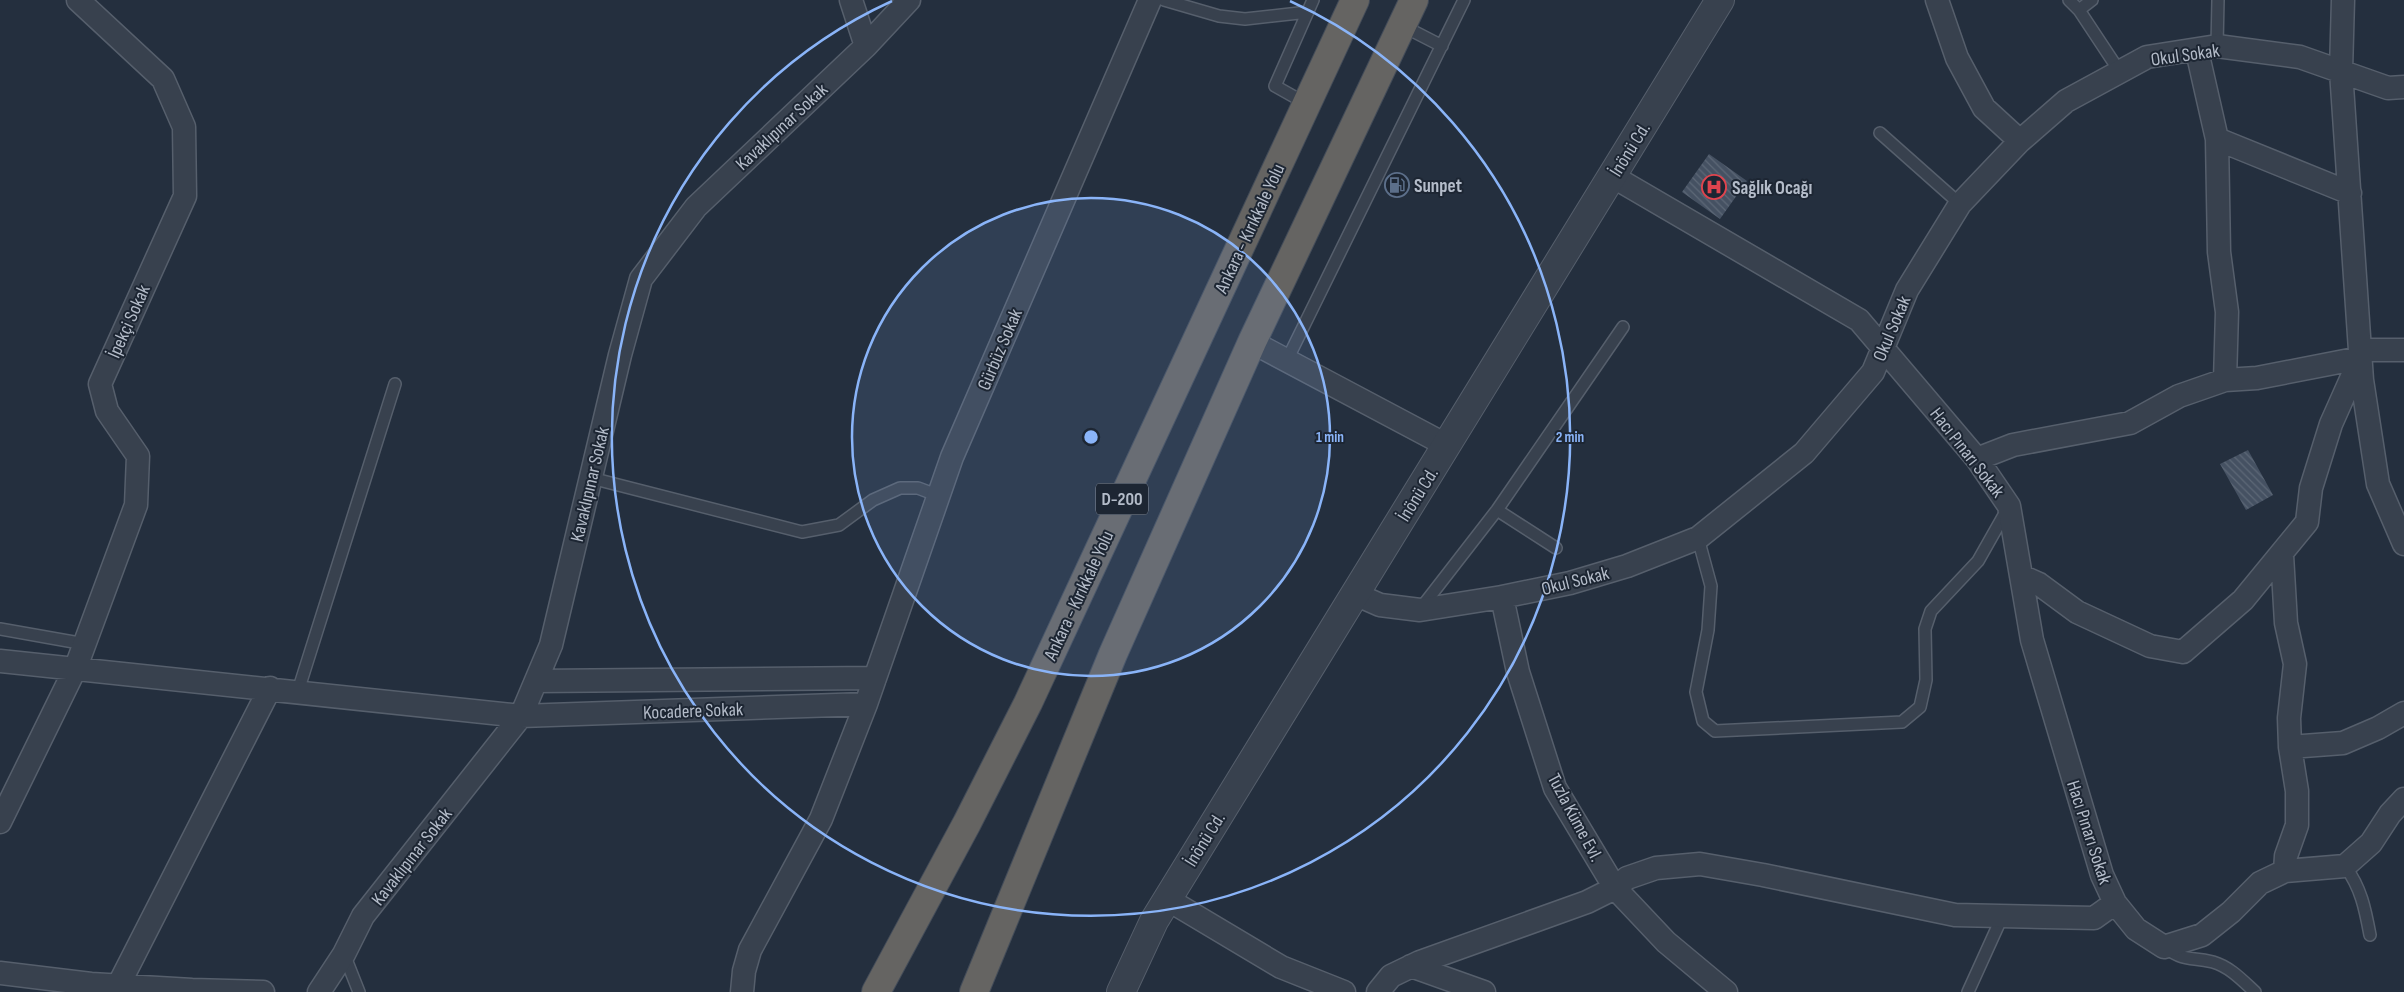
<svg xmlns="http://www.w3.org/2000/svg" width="2404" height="992" font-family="'Sofia Sans Condensed',sans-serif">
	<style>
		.building { fill: url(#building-back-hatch) }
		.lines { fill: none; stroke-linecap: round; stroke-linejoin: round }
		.service-casing { stroke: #565f6c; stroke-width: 14 }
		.minor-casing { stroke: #565f6c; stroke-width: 25 }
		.tertiary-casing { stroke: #565f6c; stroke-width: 30 }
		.trunk-casing { stroke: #434c59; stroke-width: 30 }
		.service { stroke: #38414e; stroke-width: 11 }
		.minor { stroke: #38414e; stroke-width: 22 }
		.tertiary { stroke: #38414e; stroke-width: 28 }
		.trunk { stroke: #656462; stroke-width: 28 }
		.ring { fill: none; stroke: #8ab4f8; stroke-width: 2.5 }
		.labels { text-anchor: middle; stroke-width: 4; stroke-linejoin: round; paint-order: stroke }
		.shield { fill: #1d2633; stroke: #878f9c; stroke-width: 1 }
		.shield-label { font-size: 18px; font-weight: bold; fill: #b4bcc9 }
		.street-label { font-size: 19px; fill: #b4bcc9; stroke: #1d2633 }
		.poi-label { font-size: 19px; font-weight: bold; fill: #b4bcc9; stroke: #1d2633; text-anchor: start }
		.centre { fill: #8ab4f8; stroke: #1d2633; stroke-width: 2.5 }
		.ring-label { font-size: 15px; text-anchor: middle; font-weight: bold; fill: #8ab4f8; stroke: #1d2633; stroke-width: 4; stroke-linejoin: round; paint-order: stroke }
	</style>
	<defs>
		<pattern id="building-back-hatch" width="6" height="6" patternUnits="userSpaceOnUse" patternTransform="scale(1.25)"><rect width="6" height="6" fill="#455162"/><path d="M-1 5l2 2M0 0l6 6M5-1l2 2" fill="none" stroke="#5d6877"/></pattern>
	</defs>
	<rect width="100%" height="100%" fill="#242f3e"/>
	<path class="building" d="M1709 154 1747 181 1720 219 1682 192Z
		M2248 450 2273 495 2246 510 2220 464Z"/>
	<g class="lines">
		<defs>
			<path id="service" d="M1164 0 1219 16 1245 19 1308 12
				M2069 0 2079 10 2120 72
				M2079 10 2092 0
				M1403 26 1442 46
				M2217 46 2218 0
				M1307 104 1275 86 1313 0
				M1880 133 1960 204
				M1287 360 1464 0
				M591 478 802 532 839 525 873 500 900 488H918L939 496
				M1497 510 1556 548
				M1698 538 1711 586 1708 630 1696 692 1703 721 1715 731 1902 722 1920 707 1926 680 1925 629 1931 611 1978 561 2008 508
				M1421 608 1497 510 1623 327
				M0 629 85 644
				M298 691 395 384
				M2345 866C2361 888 2365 908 2370 935
				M2164 947C2187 963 2190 956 2213 962 2230 967 2242 980 2255 992
				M344 954 359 992
				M1968 992 2002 917"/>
			<path id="minor" d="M1937 0 1957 58 1984 108 2020 141
				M2343 0 2341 71 2362 380 2378 484 2404 544
				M866 46 909 0
				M2197 51 2217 139 2219 252 2227 312 2225 380
				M2217 139 2350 193
				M1612 176 1859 320 1977 459 2009 506 2032 640 2102 875 2115 903 2136 929 2164 947 2202 935 2231 912 2260 883 2285 871 2345 866 2371 843 2390 814 2404 799
				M1252 342 1446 445
				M2360 350H2404
				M1977 459 2013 445 2130 423 2179 396 2225 380 2257 378 2360 358
				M2282 555 2286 623 2295 664 2289 718 2290 747 2297 791V825L2286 856 2285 871
				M2021 576 2039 584 2077 612 2150 646 2183 652 2243 600 2307 522 2311 488 2331 424 2360 359
				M1355 594 1380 605 1420 610 1502 597 1570 583 1627 566 1698 538 1804 453 1873 372 1907 290 1960 204 2020 141 2066 101 2147 57 2217 46 2300 57 2388 88 2404 87
				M1502 597 1518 672 1555 788 1615 888 1666 942 1726 992
				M0 661 521 716 866 704
				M536 681 875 678
				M2290 747 2343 743 2378 728 2404 713
				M0 822 76 667 136 505 138 456 107 411 100 384 185 196 184 127 163 79 78 0
				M1167 899 1281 967 1344 992
				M1411 966 1484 992
				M0 973 91 984 192 990 263 992
				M115 992 270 688
				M319 992 344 954 363 916 521 716 551 645 620 355 641 279 696 207 866 46 851 0
				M742 992 744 971 750 950 821 819 866 704 952 457 1150 0
				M1378 992 1391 976 1420 962 1587 902 1615 888 1627 878 1656 868 1700 864 1763 875 1955 915 2094 918 2115 903"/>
			<path id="tertiary" d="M1121 992 1154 921 1720 0"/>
			<path id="trunk" d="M876 992 967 823 1028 703 1355 0
				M974 992 1113 654 1252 342 1414 0"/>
		</defs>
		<use href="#service" class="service-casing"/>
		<use href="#minor" class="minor-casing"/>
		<use href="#tertiary" class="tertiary-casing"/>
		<use href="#trunk" class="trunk-casing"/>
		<use href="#service" class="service"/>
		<use href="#minor" class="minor"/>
		<use href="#tertiary" class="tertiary"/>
		<use href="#trunk" class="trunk"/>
	</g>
	<circle cx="1091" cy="437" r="239" fill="#8ab4f8" fill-opacity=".12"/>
	<g class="ring">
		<circle cx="1091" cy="437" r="239"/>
		<path d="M1290 1A479 479 0 1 1 892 1"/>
	</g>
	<defs>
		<symbol id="fuel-ring" viewBox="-11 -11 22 22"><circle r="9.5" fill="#1d2633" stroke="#5c6f8a" stroke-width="1.5"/><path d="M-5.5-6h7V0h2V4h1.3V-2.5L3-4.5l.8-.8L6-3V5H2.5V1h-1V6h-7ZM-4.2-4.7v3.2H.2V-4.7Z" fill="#5c6f8a"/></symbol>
		<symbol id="hospital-ring" viewBox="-11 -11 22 22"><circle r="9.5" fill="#1d2633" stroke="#e0444e" stroke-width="1.5"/><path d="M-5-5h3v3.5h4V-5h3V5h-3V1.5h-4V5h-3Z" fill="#e0444e"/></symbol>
	</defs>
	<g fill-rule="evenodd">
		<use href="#fuel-ring" x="1383" y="171" width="28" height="28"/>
		<use href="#hospital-ring" x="1700" y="173" width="28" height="28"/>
	</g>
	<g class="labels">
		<rect class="shield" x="1096" y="483.5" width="52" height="31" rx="4"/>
		<g class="shield-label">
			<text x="1122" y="505">D-200</text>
		</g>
		<g class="street-label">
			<text transform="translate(2185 54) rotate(-8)" y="7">Okul Sokak</text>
			<text transform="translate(781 126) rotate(-43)" y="7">Kavaklıpınar Sokak</text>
			<text transform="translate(1629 149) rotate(-58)" y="7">İnönü Cd.</text>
			<text transform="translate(1249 228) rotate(-65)" y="7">Ankara - Kırıkkale Yolu</text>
			<text transform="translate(128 321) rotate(-66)" y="7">İpekçi Sokak</text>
			<text transform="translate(1891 328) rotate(-67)" y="7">Okul Sokak</text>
			<text transform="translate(999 349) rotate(-67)" y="7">Gürbüz Sokak</text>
			<text transform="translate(1968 452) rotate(52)" y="7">Hacı Pınarı Sokak</text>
			<text transform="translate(589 484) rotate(-77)" y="7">Kavaklıpınar Sokak</text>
			<text transform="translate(1417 494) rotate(-58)" y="7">İnönü Cd.</text>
			<text transform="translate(1575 580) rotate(-14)" y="7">Okul Sokak</text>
			<text transform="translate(1078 595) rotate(-65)" y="7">Ankara - Kırıkkale Yolu</text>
			<text transform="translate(693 710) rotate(-2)" y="7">Kocadere Sokak</text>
			<text transform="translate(1576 817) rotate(62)" y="7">Tuzla Küme Evl.</text>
			<text transform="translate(2090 832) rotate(72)" y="7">Hacı Pınarı Sokak</text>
			<text transform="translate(1204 839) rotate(-58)" y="7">İnönü Cd.</text>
			<text transform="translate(411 856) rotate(-52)" y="7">Kavaklıpınar Sokak</text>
		</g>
		<g class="poi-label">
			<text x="1414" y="192">Sunpet</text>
			<text x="1732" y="194">Sağlık Ocağı</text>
		</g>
	</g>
	<circle cx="1091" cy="437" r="8" class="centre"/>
	<g class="ring-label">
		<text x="1330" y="442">1 min</text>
		<text x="1570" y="442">2 min</text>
	</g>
</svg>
